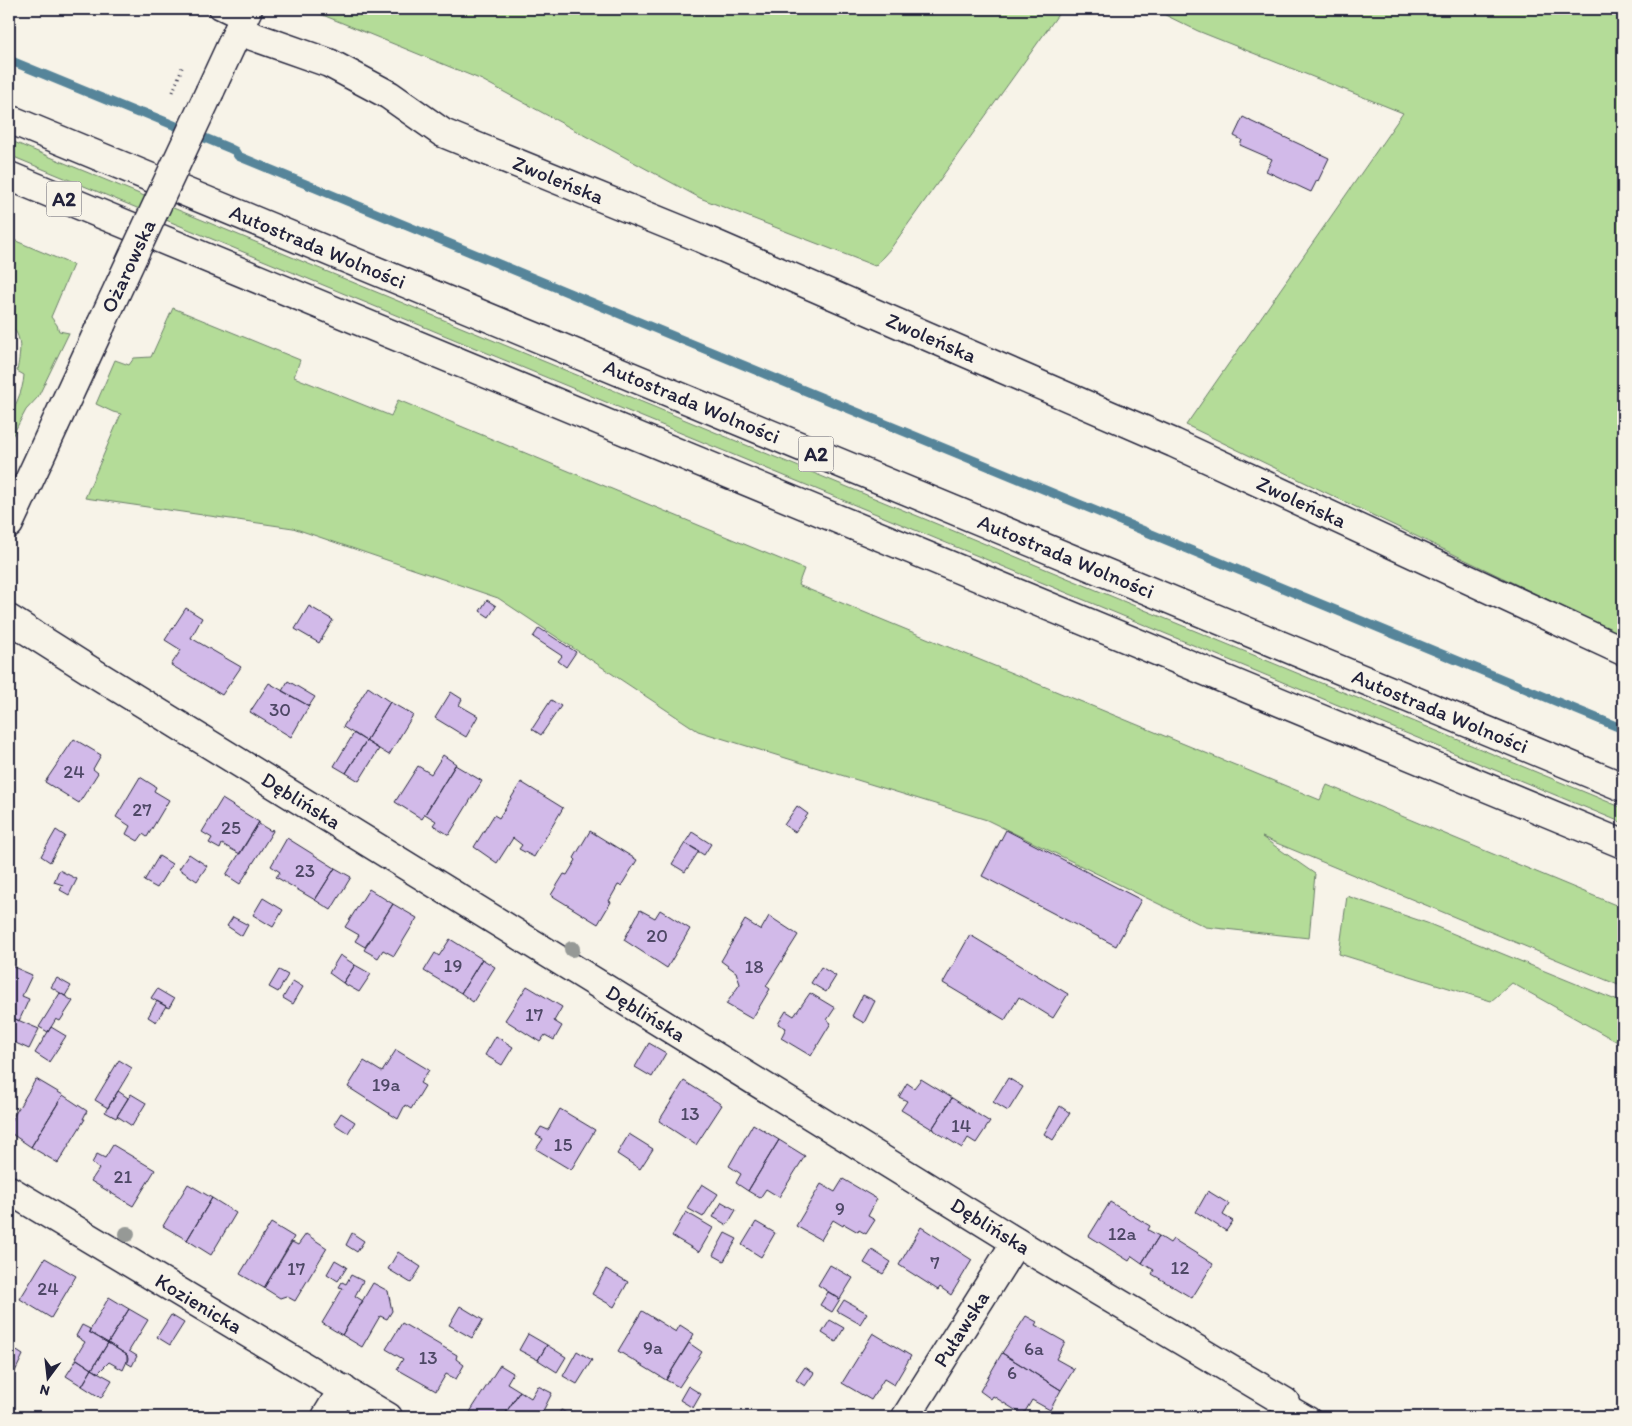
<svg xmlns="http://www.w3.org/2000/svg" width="1632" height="1426" font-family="Itim,sans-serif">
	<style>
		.green { fill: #b4dc98; stroke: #6b7f6a }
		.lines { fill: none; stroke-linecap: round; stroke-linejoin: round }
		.stream { stroke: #57859a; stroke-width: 9 }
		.building { fill: #d2bae9; stroke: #22223b }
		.service-casing { stroke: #22223b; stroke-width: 21 }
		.minor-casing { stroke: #22223b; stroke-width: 31 }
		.tertiary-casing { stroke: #22223b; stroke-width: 31 }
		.motorway-casing { stroke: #22223b; stroke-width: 31 }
		.path { stroke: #22223b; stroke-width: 3; stroke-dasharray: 1 4; stroke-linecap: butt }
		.service { stroke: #f7f3e8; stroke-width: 18 }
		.minor { stroke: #f7f3e8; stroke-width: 28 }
		.tertiary { stroke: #f7f3e8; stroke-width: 28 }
		.motorway { stroke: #f7f3e8; stroke-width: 28 }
		.tertiary-bridge-casing { stroke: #22223b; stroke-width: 31; stroke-linecap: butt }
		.tertiary-bridge { stroke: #f7f3e8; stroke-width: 28 }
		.tree { fill: #969996 }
		.labels { text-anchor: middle; stroke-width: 5; stroke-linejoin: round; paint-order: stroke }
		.number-label { font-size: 19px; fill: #4e4866 }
		.shield { fill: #f7f3e8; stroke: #62616f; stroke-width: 1 }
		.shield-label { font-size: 20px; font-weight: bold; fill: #22223b }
		.street-label { font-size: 21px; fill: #22223b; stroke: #f7f3e8 }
	</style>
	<rect width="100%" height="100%" fill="#f7f3e8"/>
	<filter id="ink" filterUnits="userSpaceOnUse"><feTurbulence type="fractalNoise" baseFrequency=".02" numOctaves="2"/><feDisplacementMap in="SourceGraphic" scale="10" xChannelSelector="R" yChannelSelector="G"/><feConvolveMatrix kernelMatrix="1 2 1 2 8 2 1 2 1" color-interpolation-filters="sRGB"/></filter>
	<g filter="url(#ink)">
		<path class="green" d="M308 9H1062L891 248 875 266 700 198 482 80Z
			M1153 9H1623V636L1186 425 1403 113 1198 31Z
			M9 140 1623 808V823L9 155Z
			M9 238 73 265 51 317 57 325 59 331 69 333 38 397 26 410 9 442C9 436 8 428 9 422 14 405 23 393 24 375L17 371C20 354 24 336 9 324Z
			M173 308 300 360 294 377 391 416 398 400 804 569 798 585 1320 800 1327 785 1623 908V987L1262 837 1315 874 1309 938 1206 927 987 820 698 731 498 598 293 528 85 498 121 414 113 412 96 404 115 360 129 365 134 358 151 357Z
			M1347 896 1427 923 1623 1003V1045L1512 983 1491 1001 1339 954Z"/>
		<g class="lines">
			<path class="stream" d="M9 60 138 113
				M142 112 229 148 235 151 238 156 1623 729"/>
		</g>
		<path class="building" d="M1243 117 1249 120 1250 119V121L1329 158 1318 181 1317 180 1311 192 1266 171 1272 159 1240 145 1242 140 1234 136Z
			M487 600 496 606 489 617 480 611Z
			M309 606 333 620 319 643 295 629Z
			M186 608 202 618 191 638 241 667 222 695 171 665 181 650 165 640Z
			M539 628 576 652 566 667 558 661 562 656 533 637Z
			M288 681 315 697 309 706 282 691Z
			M269 683 309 706 291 737 250 712Z
			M368 687 390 702 366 741 343 727Z
			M451 692 462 699 459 705 478 716 466 737 435 718Z
			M551 700 561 706 541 735 532 729Z
			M390 702 413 715 389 755 366 741Z
			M354 733 366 741 346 773 334 766Z
			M74 739 101 755 93 769 98 773 79 803 45 782Z
			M366 741 379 749 359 781 346 773Z
			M443 755 456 764 422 819 395 802 418 766 431 774Z
			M455 765 482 781 449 835 433 825 436 821 425 814Z
			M140 777 156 787 154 791 169 800 147 837 143 834 138 841 126 834 130 826 116 817Z
			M521 782 563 808 534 857 519 849 522 845 513 838 497 863 474 847 494 815 499 818Z
			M222 799 259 822 240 854 222 844 220 849 209 843 212 838 202 832Z
			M797 806 808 814 795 832 784 825Z
			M259 822V824L271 831 272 829 273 831 240 884 226 875Z
			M56 830 65 836 50 862 41 856Z
			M1006 830 1141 900 1116 946 982 876Z
			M590 831 637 860 621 886 618 885 609 901 611 902 598 924 551 895 564 874 567 875 576 860 574 858Z
			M692 832 711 844 704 855 685 843Z
			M287 838 335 868 315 900 276 877 280 872 271 866Z
			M685 843 699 851 685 872 672 864Z
			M189 854 207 866 197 881 179 869Z
			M159 856 172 864 157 888 144 881Z
			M335 868 351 877 331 910 315 900Z
			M59 870 77 879 69 895 60 890 63 885 54 882Z
			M369 889 393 904 365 947 355 941 359 935 345 927Z
			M263 898 283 910 273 927 253 915Z
			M393 904 417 918 394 956 383 950 378 958 364 950Z
			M640 910 655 918 660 910 690 929 667 968 624 940Z
			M769 916 798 935 766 986 770 989 752 1019 726 1004 740 984 736 972 721 961 745 920 761 930Z
			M233 917 248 925 242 936 227 926Z
			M970 935 1068 994 1053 1018 1019 997 1005 1020 943 983Z
			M450 939 482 959 461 993 424 971 435 953 439 956Z
			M340 955 355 965 343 983 329 973Z
			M482 959 495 967 473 1002 461 993Z
			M9 965 32 975 22 996 29 999 19 1021 9 1016Z
			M355 965 371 974 359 992 343 983Z
			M821 967 836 976 826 992 811 983Z
			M279 970 288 975 278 992 269 987Z
			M57 978 71 986 65 996 51 987Z
			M293 981 303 987 293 1004 283 998Z
			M527 986 562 1007 554 1021 562 1026 554 1040 545 1035 540 1042 505 1020Z
			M157 989 174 999 169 1008 151 998Z
			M60 993 73 1001 60 1021 56 1019 48 1032 39 1027Z
			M810 993 835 1008 827 1020 831 1023 811 1056 781 1038 786 1028 778 1024 786 1011 794 1016Z
			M863 995 875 1001 864 1023 852 1016Z
			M157 1001 166 1006 156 1022 148 1017Z
			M13 1018 39 1029 29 1049 9 1040V1030Z
			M51 1027 66 1036 49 1062 35 1053Z
			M496 1036 513 1047 502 1065 485 1055Z
			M649 1043 666 1053 652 1077 635 1067Z
			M396 1050 429 1070 420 1083 425 1086 411 1109 405 1105 398 1119 348 1087 364 1061 382 1072Z
			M119 1060 132 1068 108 1108 95 1100Z
			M1008 1078 1023 1087 1008 1111 993 1102Z
			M36 1079 63 1095 31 1147 9 1132V1124Z
			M921 1079 952 1098 932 1129 901 1110 907 1101 899 1097 907 1083 914 1088Z
			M684 1081 722 1105 696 1145 659 1121Z
			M118 1091 128 1098 116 1118 105 1112Z
			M131 1094 146 1103 132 1126 117 1116Z
			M63 1095 87 1111 83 1119H85L58 1163 31 1147Z
			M952 1098 990 1122 976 1143 968 1138 962 1148 932 1129Z
			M1060 1106 1070 1113 1053 1140 1044 1134Z
			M560 1109 595 1130 571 1170 536 1149 543 1139 536 1135 541 1127 548 1130Z
			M341 1113 355 1122 348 1133 334 1124Z
			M753 1124 779 1140 748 1191 736 1183 741 1174 729 1166Z
			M629 1134 653 1149 640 1169 617 1154Z
			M779 1140 805 1156 779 1197 766 1189 760 1198 748 1191Z
			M113 1145 155 1170 133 1206 91 1181 99 1169 92 1163 97 1154 105 1158Z
			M843 1179 877 1199 868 1216 875 1220 866 1234 859 1230 858 1232 844 1224 843 1226 833 1220 821 1240 796 1226 821 1184 835 1192Z
			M188 1184 212 1198 187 1240 163 1226Z
			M702 1184 718 1194 703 1217 687 1208Z
			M1208 1191 1229 1204 1223 1215 1233 1221 1226 1231 1196 1212Z
			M212 1198 236 1213 211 1255 187 1240Z
			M722 1202 736 1210 727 1225 713 1217Z
			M1110 1202 1150 1226 1148 1230 1159 1236 1142 1263 1132 1256 1129 1261 1089 1236Z
			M686 1212 713 1228 699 1252 672 1236Z
			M756 1222 775 1233 761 1257 742 1245Z
			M271 1223 294 1237 264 1288 240 1274Z
			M921 1227 972 1260 951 1295 940 1287 938 1290 899 1265Z
			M352 1233 364 1241 357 1252 346 1245Z
			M725 1233 737 1239 724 1261 713 1255Z
			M306 1234 327 1248 295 1301 286 1296 280 1298 264 1288 292 1242 298 1245Z
			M1159 1236 1170 1243 1173 1239 1213 1264 1192 1298 1152 1274 1154 1270 1142 1263Z
			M872 1250 891 1262 883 1274 864 1263Z
			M398 1252 421 1267 411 1283 388 1269Z
			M45 1258 76 1276 51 1318 20 1299Z
			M335 1260 347 1267 338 1281 327 1274Z
			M830 1265 853 1278 840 1299 818 1285Z
			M606 1269 628 1282 614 1307 592 1294Z
			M351 1275 363 1281 355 1296 363 1301 342 1335 322 1323 343 1288 339 1287 342 1282 346 1284Z
			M373 1283 388 1291 392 1311 387 1319 380 1316 362 1347 342 1335Z
			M828 1292 840 1299 832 1312 820 1305Z
			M109 1297 129 1309 108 1343 89 1332Z
			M844 1300 867 1313 860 1324 837 1311Z
			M460 1306 483 1320 472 1338 449 1325Z
			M129 1309 148 1320 129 1351 137 1356 132 1366 127 1363V1355L108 1343Z
			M642 1311 676 1332 680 1325 694 1334 666 1380 618 1351Z
			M171 1315 184 1323 170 1345 157 1337Z
			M1026 1316 1037 1322 1035 1325 1065 1342 1056 1359 1074 1369 1061 1390 1002 1353Z
			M830 1320 844 1328 836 1342 822 1333Z
			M402 1323 457 1355 456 1359 464 1365 456 1379 446 1374 436 1391 397 1369 403 1359 386 1349Z
			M82 1325 90 1329 89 1332 108 1343 92 1369 75 1358 85 1342 76 1336Z
			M873 1333 911 1356 894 1385 884 1379 871 1400 842 1383Z
			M528 1334 547 1345 538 1360 519 1350Z
			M108 1343 127 1355 128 1359 123 1370 109 1362 98 1373 92 1369Z
			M689 1343 702 1352 679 1387 666 1380Z
			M547 1345 566 1357 557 1372 538 1360Z
			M9 1346 23 1355 9 1384Z
			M577 1351 592 1360 577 1384 563 1376Z
			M1002 1353 1061 1390 1050 1410 1032 1400 1023 1415 993 1396 991 1399 980 1391Z
			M77 1359 92 1369 82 1386 66 1376Z
			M500 1365 513 1373 507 1383 520 1391 503 1417H478L470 1412Z
			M805 1367 814 1373 805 1386 796 1380Z
			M92 1369 112 1380 101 1398 82 1386Z
			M538 1386 552 1393 540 1417H503L520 1391 531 1398Z
			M688 1386 701 1394 693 1408 680 1400Z
			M561 1410 574 1417H557Z"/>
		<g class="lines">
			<defs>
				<path id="service" d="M218 9 243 21
					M1285 1402 1311 1417"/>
				<g id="minor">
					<path id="s1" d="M238 31 329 63 389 95 443 133 701 238 1174 443 1623 651"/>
					<path id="s2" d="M9 619 99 676 1016 1242 1285 1402"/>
					<path id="s3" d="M9 1190 388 1417"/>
					<path d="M326 1417 343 1389"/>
					<path id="s4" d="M906 1417 1016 1242"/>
				</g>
				<path id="tertiary" d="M210 91 248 9
					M9 524 101 325"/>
				<g id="motorway">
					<path id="s5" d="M9 119 1623 787"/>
					<path d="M9 176 1623 844"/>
				</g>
			</defs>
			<use href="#service" class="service-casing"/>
			<use href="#minor" class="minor-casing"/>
			<use href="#tertiary" class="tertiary-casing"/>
			<use href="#motorway" class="motorway-casing"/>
			<path class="path" d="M173 92 183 65"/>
			<use href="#service" class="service"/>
			<use href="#minor" class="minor"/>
			<use href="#tertiary" class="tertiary"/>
			<use href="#motorway" class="motorway"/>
			<defs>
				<g id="tertiary-bridge">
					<path id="s6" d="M101 325 210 91"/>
				</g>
			</defs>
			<use href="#tertiary-bridge" class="tertiary-bridge-casing"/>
			<use href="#tertiary-bridge" class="tertiary-bridge"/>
		</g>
		<g class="tree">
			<circle cx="572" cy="949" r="8"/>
			<circle cx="127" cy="1234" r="8"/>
		</g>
	</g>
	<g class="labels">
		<g class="number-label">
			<text x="280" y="716">30</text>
			<text x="74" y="778">24</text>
			<text x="142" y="816">27</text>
			<text x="231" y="834">25</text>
			<text x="305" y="877">23</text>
			<text x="657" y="942">20</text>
			<text x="453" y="972">19</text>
			<text x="754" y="973">18</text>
			<text x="534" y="1021">17</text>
			<text x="386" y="1091">19a</text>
			<text x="690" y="1120">13</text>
			<text x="961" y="1132">14</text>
			<text x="563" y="1151">15</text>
			<text x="123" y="1183">21</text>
			<text x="840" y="1215">9</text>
			<text x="1122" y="1240">12a</text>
			<text x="935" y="1269">7</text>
			<text x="1180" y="1274">12</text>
			<text x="296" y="1275">17</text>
			<text x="48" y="1295">24</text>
			<text x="653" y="1354">9a</text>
			<text x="1034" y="1355">6a</text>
			<text x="428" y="1364">13</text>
			<text x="1012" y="1379">6</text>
		</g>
		<g class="shield">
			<rect x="46.5" y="181.5" width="35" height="35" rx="4"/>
			<rect x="798.5" y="436.5" width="35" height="35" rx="4"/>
		</g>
		<g class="shield-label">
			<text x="64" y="206">A2</text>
			<text x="816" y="461">A2</text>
		</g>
		<g class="street-label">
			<text dy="7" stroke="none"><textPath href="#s1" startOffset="355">Zwoleńska</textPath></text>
			<text dy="7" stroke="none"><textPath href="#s5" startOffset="334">Autostrada Wolności</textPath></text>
			<text dy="7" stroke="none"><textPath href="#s6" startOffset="65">Ożarowska</textPath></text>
			<text dy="7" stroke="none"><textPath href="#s1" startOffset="760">Zwoleńska</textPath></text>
			<text dy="7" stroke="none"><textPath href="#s5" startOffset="739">Autostrada Wolności</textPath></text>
			<text dy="7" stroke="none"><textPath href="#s1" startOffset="1165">Zwoleńska</textPath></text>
			<text dy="7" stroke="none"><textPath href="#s5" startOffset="1144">Autostrada Wolności</textPath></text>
			<text dy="7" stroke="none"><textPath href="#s5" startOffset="1549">Autostrada Wolności</textPath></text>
			<text dy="7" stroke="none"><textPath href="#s2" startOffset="344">Dęblińska</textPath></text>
			<text dy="7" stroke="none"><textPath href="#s2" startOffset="749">Dęblińska</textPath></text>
			<text dy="7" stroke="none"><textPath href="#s2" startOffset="1154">Dęblińska</textPath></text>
			<text dy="7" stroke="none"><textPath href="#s3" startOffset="221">Kozienicka</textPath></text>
			<text dy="7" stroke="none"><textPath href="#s4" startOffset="104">Puławska</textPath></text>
		</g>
	</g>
	<rect width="1632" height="1426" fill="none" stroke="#f7f3e8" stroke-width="30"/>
	<rect x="15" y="15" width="1602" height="1396" fill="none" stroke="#22223b" stroke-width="2" filter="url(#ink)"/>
	<g transform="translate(48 1378) rotate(195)" stroke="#f7f3e8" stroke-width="4" paint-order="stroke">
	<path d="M0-4L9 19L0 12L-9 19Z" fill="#22223b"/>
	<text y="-8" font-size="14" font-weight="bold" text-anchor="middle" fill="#22223b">N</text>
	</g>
</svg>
